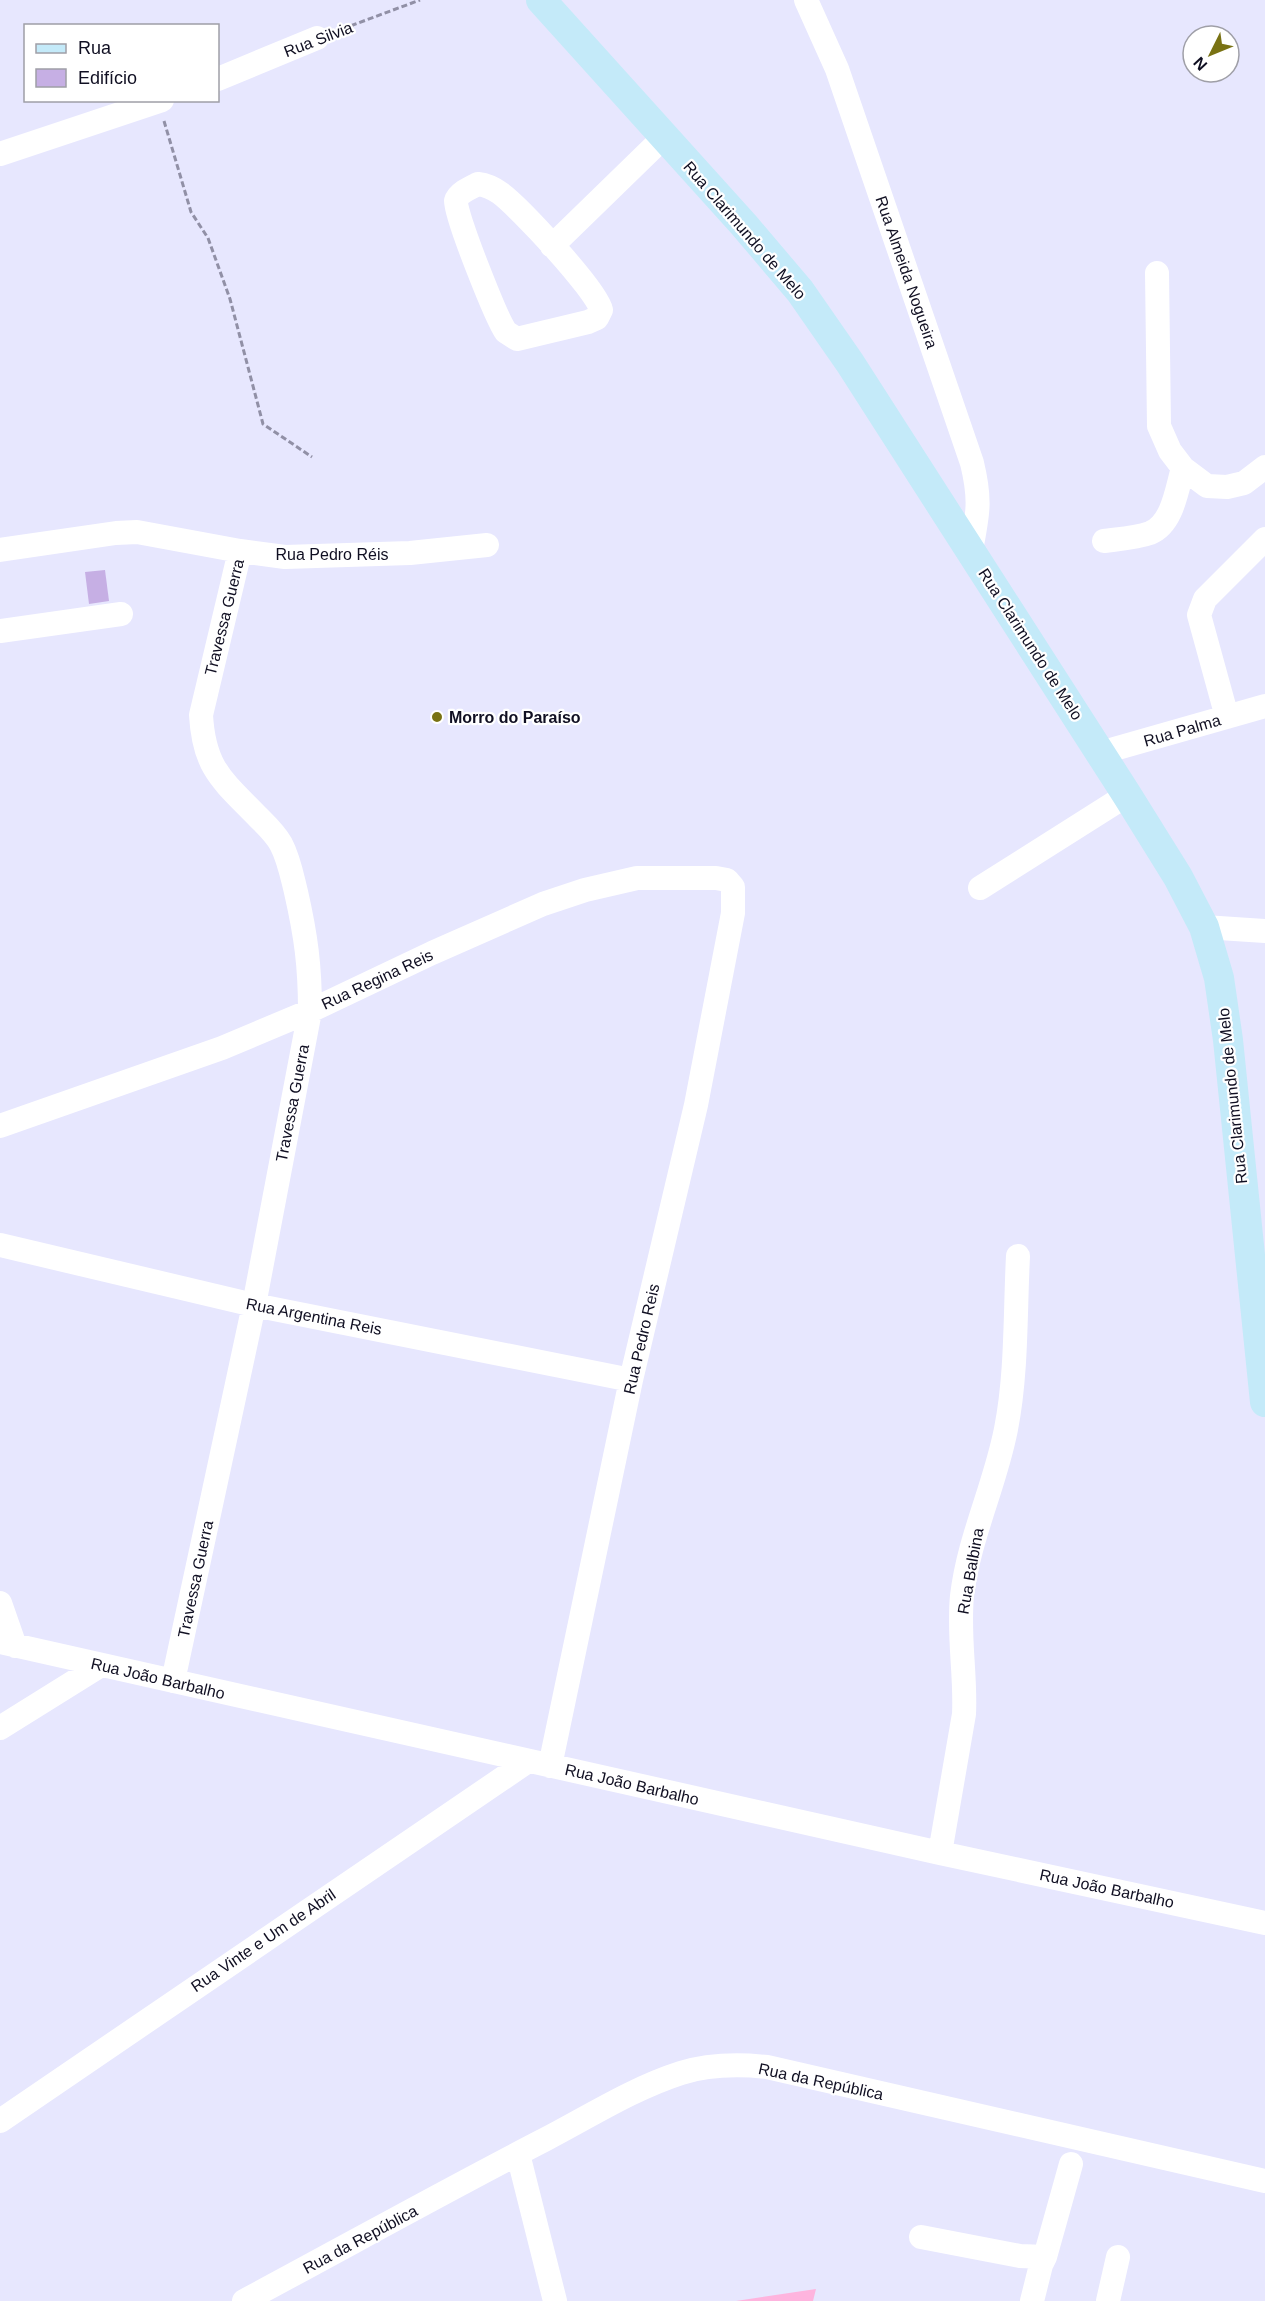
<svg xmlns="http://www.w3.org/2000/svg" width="1265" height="2301" font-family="Arial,sans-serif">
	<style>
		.green { fill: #feb4de }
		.building { fill: #c6afe4 }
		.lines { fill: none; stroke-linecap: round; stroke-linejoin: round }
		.path { stroke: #9190a6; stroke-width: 3; stroke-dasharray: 6 3; stroke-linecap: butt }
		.minor { stroke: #fff; stroke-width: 24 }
		.major { stroke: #c4eaf9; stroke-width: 30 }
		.poi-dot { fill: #797213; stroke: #fff; stroke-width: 2 }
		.labels { text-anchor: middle; stroke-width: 4.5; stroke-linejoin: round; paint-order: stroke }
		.street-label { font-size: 16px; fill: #100f22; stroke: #fff }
		.poi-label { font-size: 16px; font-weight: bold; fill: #100f22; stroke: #fff; text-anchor: start }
	</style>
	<rect width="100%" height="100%" fill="#e7e7fe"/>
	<path class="green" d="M816 2289 813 2301H736Z"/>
	<path class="building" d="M105 570 109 601 89 604 85 572Z"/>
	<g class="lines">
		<path class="path" d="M334 32 420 0
			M164 121 191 212 208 238 230 299 263 424 312 457"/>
		<path class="minor" d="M806 0 837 69 972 463C981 500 978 514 971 550
			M218 79 317 38
			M0 154 162 100
			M478 184C486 185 493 188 500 193 518 206 597 290 601 310L597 318 588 322 517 339 506 332C497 320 454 212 456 201 458 193 472 187 478 184Z
			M552 246 664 137
			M1157 273 1159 426 1170 451 1183 468 1207 486 1227 487 1244 483 1265 467
			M1104 541C1119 539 1136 538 1150 533 1173 524 1177 488 1183 468
			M0 550 116 533 137 532 240 551 285 557 410 553 487 545
			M0 631 121 614
			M1227 717 1199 615 1205 599 1265 539
			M1100 753 1265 706
			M980 888 1127 795
			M1204 927 1265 931
			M0 1126 222 1048 310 1011 432 953 543 904 585 890 637 878H716L727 880 733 887V913L696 1105 631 1380 550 1766
			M0 1245 254 1305 631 1380
			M0 1603 15 1646
			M0 1642 940 1853 1265 1923
			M173 1681 254 1305 310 1011C310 966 306 936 296 892 292 876 289 859 281 844 275 833 266 825 257 816 222 780 204 768 201 715L240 551
			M0 1728 101 1665
			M940 1853 964 1714C966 1675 958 1636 962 1596 969 1537 995 1486 1006 1429 1017 1373 1015 1313 1018 1256
			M0 2121 528 1761
			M518 2154 555 2301
			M921 2237 1020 2256 1045 2257 1041 2265 1032 2301
			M1045 2257 1071 2164
			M244 2301C345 2247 445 2191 546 2139 590 2116 634 2088 681 2073 710 2064 738 2064 767 2067L1265 2181
			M1108 2301 1118 2257"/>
		<path class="major" d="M541 0 744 225 800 291 850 363 1127 795 1178 877 1204 927 1219 978 1228 1040 1265 1402"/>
	</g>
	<circle class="poi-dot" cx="437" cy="717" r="6"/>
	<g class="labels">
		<g class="street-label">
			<text transform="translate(318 39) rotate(-21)" y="6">Rua Silvia</text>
			<text transform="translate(745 230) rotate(49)" y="6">Rua Clarimundo de Melo</text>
			<text transform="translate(907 272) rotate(71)" y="6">Rua Almeida Nogueira</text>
			<text x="332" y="560">Rua Pedro Réis</text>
			<text transform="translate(224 617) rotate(-76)" y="6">Travessa Guerra</text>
			<text transform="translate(1031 644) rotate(57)" y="6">Rua Clarimundo de Melo</text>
			<text transform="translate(1182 730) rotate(-16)" y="6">Rua Palma</text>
			<text transform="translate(377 979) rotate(-25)" y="6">Rua Regina Reis</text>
			<text transform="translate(1232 1096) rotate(-96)" y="6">Rua Clarimundo de Melo</text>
			<text transform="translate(292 1103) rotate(-79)" y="6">Travessa Guerra</text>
			<text transform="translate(314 1316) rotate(11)" y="6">Rua Argentina Reis</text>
			<text transform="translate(641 1339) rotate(-77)" y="6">Rua Pedro Reis</text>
			<text transform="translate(970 1571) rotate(-80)" y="6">Rua Balbina</text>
			<text transform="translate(195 1579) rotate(-78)" y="6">Travessa Guerra</text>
			<text transform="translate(158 1678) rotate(13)" y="6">Rua João Barbalho</text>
			<text transform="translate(632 1784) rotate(13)" y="6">Rua João Barbalho</text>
			<text transform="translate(1107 1888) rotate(12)" y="6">Rua João Barbalho</text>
			<text transform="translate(263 1940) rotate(-34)" y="6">Rua Vinte e Um de Abril</text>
			<text transform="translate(821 2081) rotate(12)" y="6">Rua da República</text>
			<text transform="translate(360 2239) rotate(-28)" y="6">Rua da República</text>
		</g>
		<g class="poi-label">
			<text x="449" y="723">Morro do Paraíso</text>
		</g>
	</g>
	<rect x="24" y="24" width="195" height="78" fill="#ffffff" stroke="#9f9fa7" stroke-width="1.5"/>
	<rect x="36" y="44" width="30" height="9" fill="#c4eaf9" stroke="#9f9fa7" stroke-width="1.5"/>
	<text x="78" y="54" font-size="18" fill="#100f22">Rua</text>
	<rect x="36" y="69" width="30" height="18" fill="#c6afe4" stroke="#9f9fa7" stroke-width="1.5"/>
	<text x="78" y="84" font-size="18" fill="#100f22">Edifício</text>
	<g transform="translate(1211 54) rotate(227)"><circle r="28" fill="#ffffff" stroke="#9f9fa7" stroke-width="1.5"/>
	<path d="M0-4.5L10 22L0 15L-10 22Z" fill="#797213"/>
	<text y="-9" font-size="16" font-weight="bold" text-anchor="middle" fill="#100f22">N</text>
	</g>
</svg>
